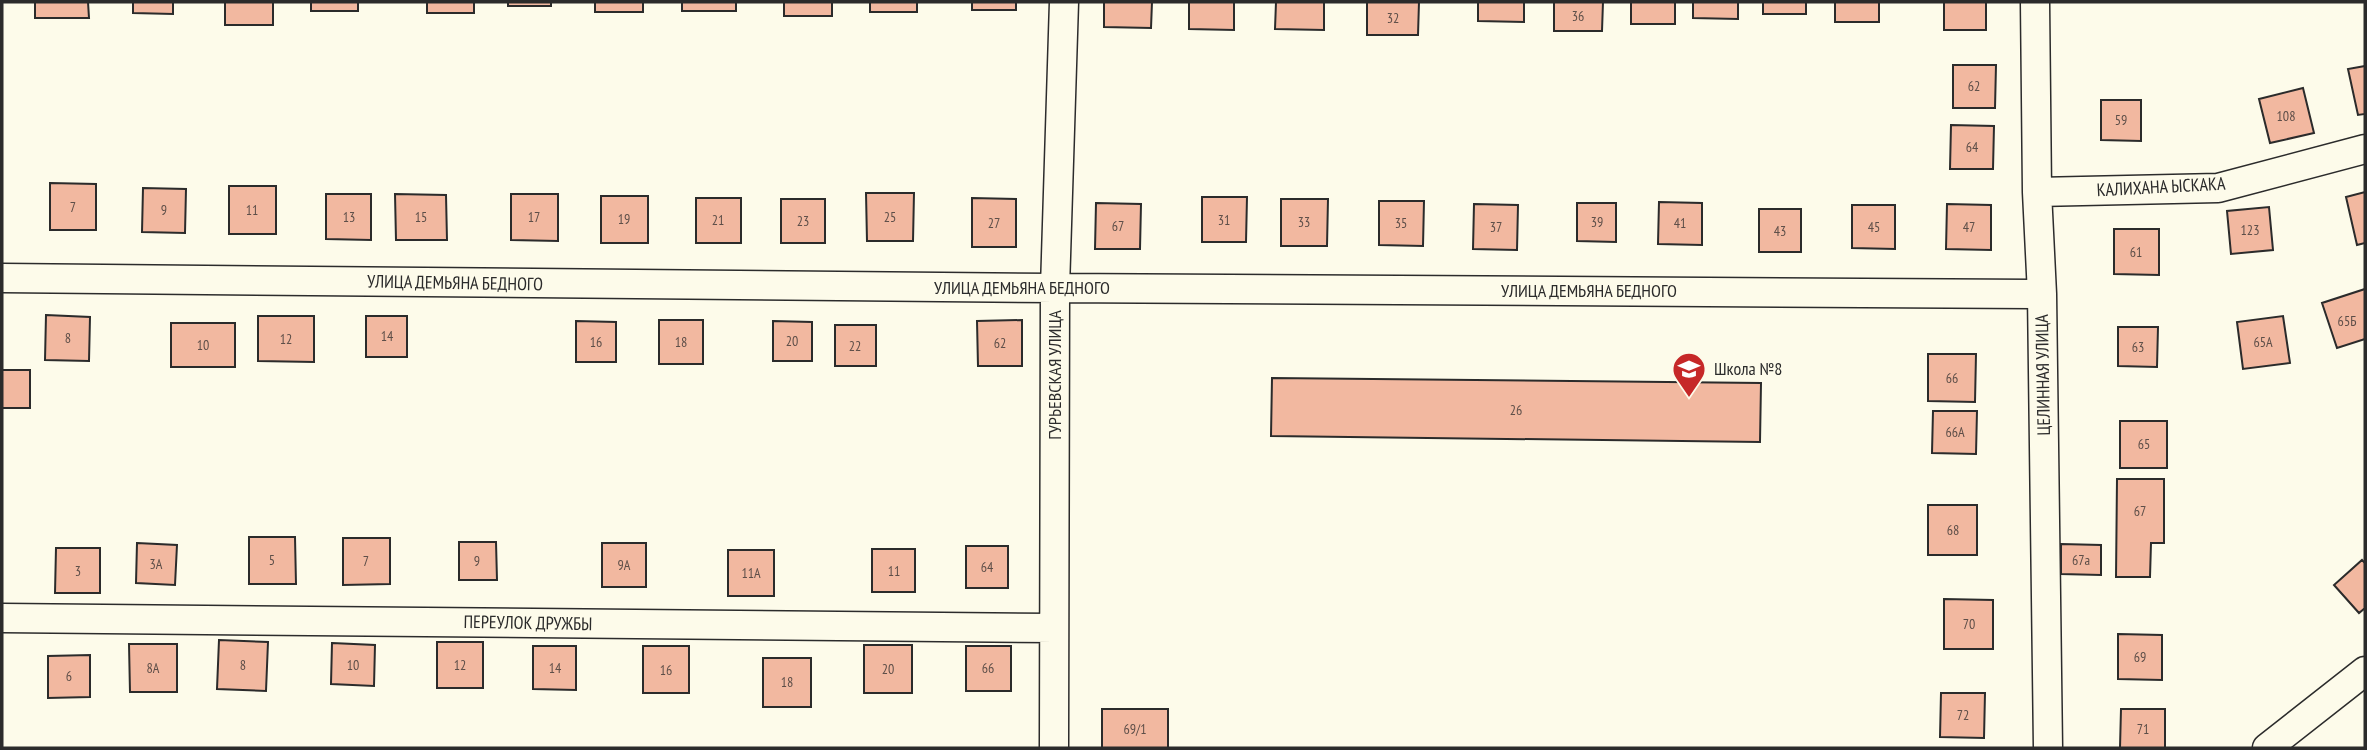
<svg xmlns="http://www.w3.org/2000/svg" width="2367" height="750" font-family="'PT Sans Narrow',sans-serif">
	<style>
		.building { fill: #f2b8a0; stroke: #2b2b2b; stroke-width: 2 }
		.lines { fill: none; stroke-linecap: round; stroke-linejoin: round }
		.minor-casing { stroke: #2b2b2b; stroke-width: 31 }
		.minor { stroke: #fdfbea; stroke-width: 28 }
		.labels { text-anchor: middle; stroke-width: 5; stroke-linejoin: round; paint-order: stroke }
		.number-label { font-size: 14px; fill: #5d4e48 }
		.street-label { font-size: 18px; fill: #2b2b2b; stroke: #fdfbea }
		.poi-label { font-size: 18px; fill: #2b2b2b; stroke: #fdfbea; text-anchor: start }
	</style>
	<rect width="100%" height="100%" fill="#fdfbea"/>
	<path class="building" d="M35 2H88L89 18H35Z
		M133 2H173V14L133 13Z
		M225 2H273V25H225Z
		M311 2H358V11H311Z
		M427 2H474V13H427Z
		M508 2H551V6H508Z
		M595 2H643V12H595Z
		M682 2H736V11H682Z
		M784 2H832V16H784Z
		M870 2H917V12H870Z
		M972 2H1016V10H972Z
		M1104 2H1152L1151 28 1104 27Z
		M1189 2H1234V30L1189 29Z
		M1276 2H1324V30L1275 29Z
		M1367 2H1419L1418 35H1367Z
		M1478 2H1524V22L1478 21Z
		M1554 2H1603L1602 31H1554Z
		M1631 2H1675V24H1631Z
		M1693 2H1738V19L1693 18Z
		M1763 2H1806V14H1763Z
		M1835 2H1879V22H1835Z
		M1944 2H1986V30H1944Z
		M1953 65H1996L1995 108H1953Z
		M2365 66V114L2358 115 2348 69Z
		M2303 88 2314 133 2270 143 2259 99Z
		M2101 100H2141V141L2101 140Z
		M1951 125 1994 126 1993 169H1950Z
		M50 183 96 184V230H50Z
		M229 186H276V234H229Z
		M143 188 186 189 185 233 142 232Z
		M2365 192V243L2357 245 2346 197Z
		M866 193H914L913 241H867Z
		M326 194H371V240L326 239Z
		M395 194 446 195 447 240H396Z
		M511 194H558V241L511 240Z
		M601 196H648V243H601Z
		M1202 197H1247L1246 242H1202Z
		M696 198H741V243H696Z
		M972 198 1016 199V247H972Z
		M781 199H825V243H781Z
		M1281 199H1328L1327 246H1281Z
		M1379 201H1424L1423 246 1379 245Z
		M1659 202 1702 203V245L1658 244Z
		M1096 203 1141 204 1140 249H1095Z
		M1577 203H1616V242L1577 241Z
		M1474 204 1518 205 1517 250 1473 249Z
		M1947 204 1991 205V250L1946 249Z
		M1852 205H1895V249L1852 248Z
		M2269 207 2273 250 2231 254 2227 211Z
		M1759 209H1801V252H1759Z
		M2114 229H2159V275L2114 274Z
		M2365 289V339L2337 348 2322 303Z
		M46 315 90 317 89 361 45 360Z
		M258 316H314V362L258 361Z
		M366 316H407V357H366Z
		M2283 316 2290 363 2243 369 2237 322Z
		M659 320H703V364H659Z
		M1022 320V366H978L977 321Z
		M576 321 616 322V362H576Z
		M773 321 812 322V361H773Z
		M171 323H235V367H171Z
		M835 325H876V366H835Z
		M2118 327H2158L2157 367 2118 366Z
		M1928 354H1976L1975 402 1928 401Z
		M2 370H30V408H2Z
		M1272 378 1761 383 1760 442 1271 436Z
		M1933 411H1977L1976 454 1932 453Z
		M2120 421H2167V468H2120Z
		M2117 479H2164V543H2151L2150 577H2116Z
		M1928 505H1977V555H1928Z
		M249 537H295L296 584H249Z
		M343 538H390V584L343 585Z
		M459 542H496L497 580H459Z
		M137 543 177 545 175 585 136 583Z
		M602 543H646V587H602Z
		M2061 544 2101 545V575L2061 574Z
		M966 546H1008V588H966Z
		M56 548H100V593H55Z
		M872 549H915V592H872Z
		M728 550H774V596H728Z
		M2362 560 2365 563V608L2359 613 2334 585Z
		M1944 599 1993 600V649H1944Z
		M2118 634 2162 635V680L2118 679Z
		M219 640 268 642 266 691 217 689Z
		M437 642H483V688H437Z
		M332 643 375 645 374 686 331 684Z
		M129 644H177V692H130Z
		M864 645H912V693H864Z
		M533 646H576V690L533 689Z
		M643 646H689V693H643Z
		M966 646H1011V691H966Z
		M90 655V697L48 698V656Z
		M763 658H811V707H763Z
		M1941 693H1985L1984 738 1940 737Z
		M1102 709H1168V748H1102Z
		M2121 709H2165V748H2120Z"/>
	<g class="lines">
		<defs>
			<path id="minor" d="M2035 2 2037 192 2042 294 2048 748
				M2037 192 2218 188 2365 149
				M2 278 1055 288 2042 294
				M2 618 1054 628
				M1054 748 1055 288 1064 2
				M2267 748 2365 671"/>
		</defs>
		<use href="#minor" class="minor-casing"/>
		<use href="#minor" class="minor"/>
	</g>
	<defs>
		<symbol id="school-pin" viewBox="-11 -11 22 30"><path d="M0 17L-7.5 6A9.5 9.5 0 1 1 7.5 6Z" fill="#c62828" stroke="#fdfbea"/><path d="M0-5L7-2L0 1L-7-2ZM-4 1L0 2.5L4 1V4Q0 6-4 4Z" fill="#fff"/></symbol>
	</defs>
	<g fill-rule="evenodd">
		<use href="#school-pin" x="1670" y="350" width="38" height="52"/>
	</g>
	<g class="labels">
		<g class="number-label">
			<text x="1578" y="21">36</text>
			<text x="1393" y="23">32</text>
			<text x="1974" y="91">62</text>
			<text x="2286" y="121">108</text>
			<text x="2121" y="125">59</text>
			<text x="1972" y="152">64</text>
			<text x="73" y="212">7</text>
			<text x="164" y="215">9</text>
			<text x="252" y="215">11</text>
			<text x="349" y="222">13</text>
			<text x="421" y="222">15</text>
			<text x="534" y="222">17</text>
			<text x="890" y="222">25</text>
			<text x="624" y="224">19</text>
			<text x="718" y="225">21</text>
			<text x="1224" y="225">31</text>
			<text x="803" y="226">23</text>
			<text x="1304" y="227">33</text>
			<text x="1597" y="227">39</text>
			<text x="994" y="228">27</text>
			<text x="1401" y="228">35</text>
			<text x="1680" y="228">41</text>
			<text x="1118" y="231">67</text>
			<text x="1496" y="232">37</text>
			<text x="1874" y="232">45</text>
			<text x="1969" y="232">47</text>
			<text x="2250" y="235">123</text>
			<text x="1780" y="236">43</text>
			<text x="2136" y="257">61</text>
			<text x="2347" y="326">65Б</text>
			<text x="387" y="341">14</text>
			<text x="68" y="343">8</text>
			<text x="286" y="344">12</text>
			<text x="792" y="346">20</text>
			<text x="596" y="347">16</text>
			<text x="681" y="347">18</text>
			<text x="2263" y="347">65А</text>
			<text x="1000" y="348">62</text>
			<text x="203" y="350">10</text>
			<text x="855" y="351">22</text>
			<text x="2138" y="352">63</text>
			<text x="1952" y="383">66</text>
			<text x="1516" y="415">26</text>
			<text x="1955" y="437">66А</text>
			<text x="2144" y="449">65</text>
			<text x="2140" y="516">67</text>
			<text x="1953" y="535">68</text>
			<text x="272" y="565">5</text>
			<text x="2081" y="565">67а</text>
			<text x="366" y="566">7</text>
			<text x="477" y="566">9</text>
			<text x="156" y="569">3А</text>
			<text x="624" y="570">9А</text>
			<text x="987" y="572">64</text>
			<text x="78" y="576">3</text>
			<text x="894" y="576">11</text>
			<text x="751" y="578">11А</text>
			<text x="1969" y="629">70</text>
			<text x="2140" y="662">69</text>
			<text x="243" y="670">8</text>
			<text x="353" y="670">10</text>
			<text x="460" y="670">12</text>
			<text x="153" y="673">8А</text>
			<text x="555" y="673">14</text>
			<text x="988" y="673">66</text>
			<text x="888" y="674">20</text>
			<text x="666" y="675">16</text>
			<text x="69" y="681">6</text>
			<text x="787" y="687">18</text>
			<text x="1963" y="720">72</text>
			<text x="1135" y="734">69/1</text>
			<text x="2143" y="734">71</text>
		</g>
		<g class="street-label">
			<text transform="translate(2161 187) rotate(-3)" y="6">КАЛИХАНА ЫСКАКА</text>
			<text transform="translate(455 283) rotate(1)" y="6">УЛИЦА ДЕМЬЯНА БЕДНОГО</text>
			<text x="1022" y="294">УЛИЦА ДЕМЬЯНА БЕДНОГО</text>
			<text x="1589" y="297">УЛИЦА ДЕМЬЯНА БЕДНОГО</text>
			<text transform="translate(1055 375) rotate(-90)" y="6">ГУРЬЕВСКАЯ УЛИЦА</text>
			<text transform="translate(2043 375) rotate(-91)" y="6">ЦЕЛИННАЯ УЛИЦА</text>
			<text transform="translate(528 623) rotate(1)" y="6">ПЕРЕУЛОК ДРУЖБЫ</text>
		</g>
		<g class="poi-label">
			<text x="1714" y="375">Школа №8</text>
		</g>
	</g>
	<rect width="2367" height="750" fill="none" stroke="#2b2b2b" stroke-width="7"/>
</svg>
